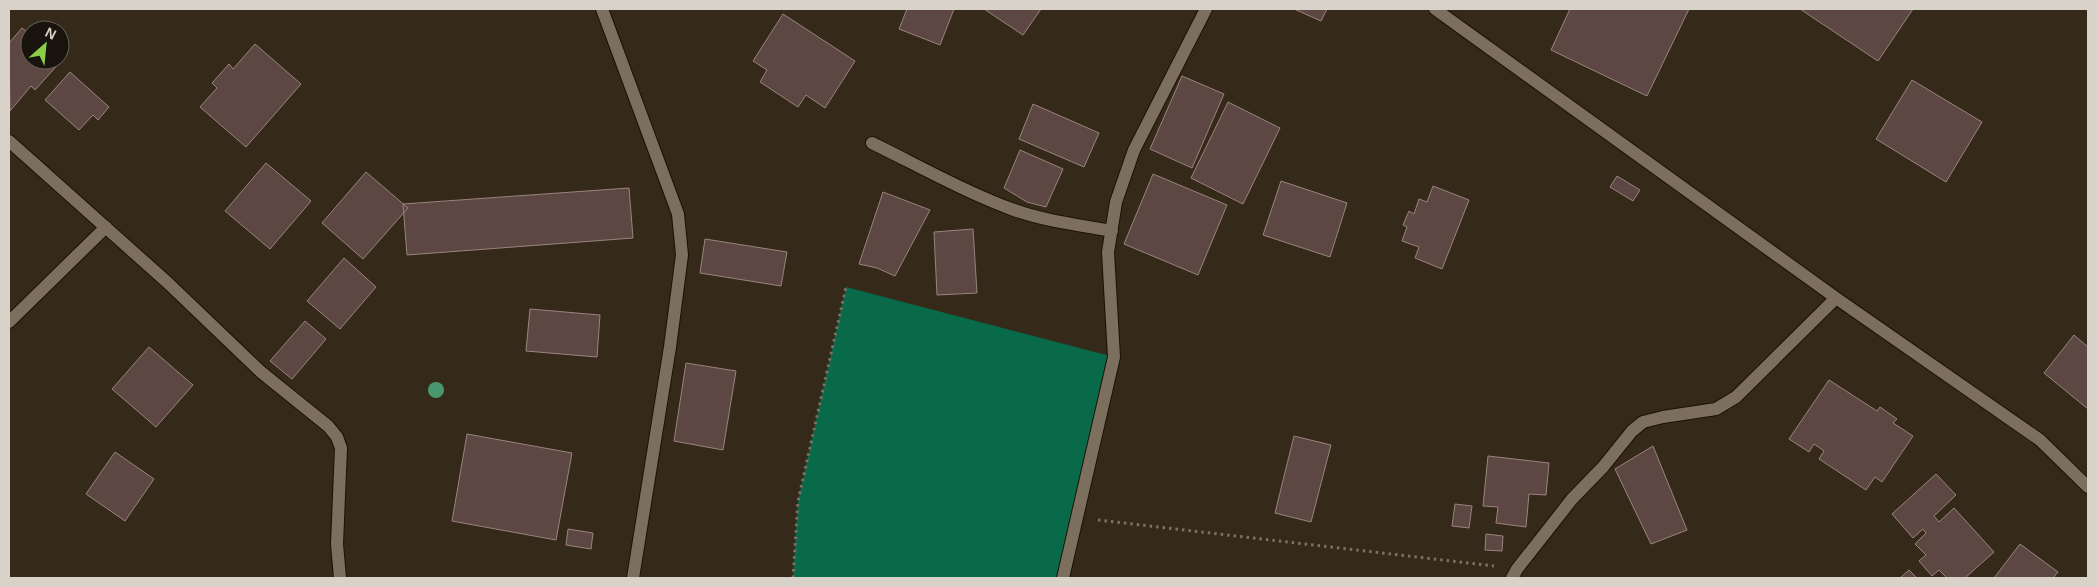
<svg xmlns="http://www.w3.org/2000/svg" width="2097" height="587" font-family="Helvetica,sans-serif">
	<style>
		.forest { fill: #086a48 }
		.building { fill: #5d4743; stroke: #9b837e }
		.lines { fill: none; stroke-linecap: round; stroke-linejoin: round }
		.minor-casing { stroke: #1c1204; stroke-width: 14 }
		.path { stroke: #7b7164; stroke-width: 3; stroke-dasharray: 2.5 4; stroke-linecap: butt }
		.minor { stroke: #7d6f5e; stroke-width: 12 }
		.tree { fill: #4a966e }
	</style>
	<rect width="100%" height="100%" fill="#352a1a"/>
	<path class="forest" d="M846 287 1114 357 1063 578H793L798 501Z"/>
	<path class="building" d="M907 9H954L940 45 899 29Z
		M984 9H1041L1023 35Z
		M1294 9H1327L1321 21Z
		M1570 9H1689L1647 96 1551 50Z
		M1800 9H1913L1878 61Z
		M783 14 855 61 825 108 806 95 798 107 760 82 767 70 753 61Z
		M22 28 30 34V60L61 61 35 90 31 86 10 111 9 43Z
		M255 44 301 84 246 147 200 107 217 88 212 83 229 64 233 69Z
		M70 72 109 107 98 120 93 115 79 130 45 100Z
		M1182 76 1224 94 1192 168 1150 149Z
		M1912 80 1982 122 1946 182 1876 139Z
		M1228 102 1280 128 1243 204 1191 178Z
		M1033 104 1099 133 1084 167 1019 139Z
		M1020 150 1063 169 1046 207 1027 202 1004 188Z
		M266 163 311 201 270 249 225 211Z
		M366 172 408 208 363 259 322 223Z
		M1153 174 1227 205 1198 275 1124 244Z
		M1617 176 1640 190 1633 201 1610 187Z
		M1281 181 1347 203 1330 257 1263 235Z
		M1433 186 1469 200 1442 269 1415 258 1419 247 1402 241 1407 227 1403 225 1409 211 1414 214 1419 199 1427 202Z
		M629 188 633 238 407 255 403 204Z
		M883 192 930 210 895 276 877 268 859 264Z
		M973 229 977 293 937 295 934 232Z
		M705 239 787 252 781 286 700 273Z
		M344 258 376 287 340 329 307 301Z
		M530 309 600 315 597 357 526 351Z
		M305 321 326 339 292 379 270 361Z
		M2074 335 2088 347V409L2044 373Z
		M149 347 193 385 156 427 112 389Z
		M686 363 736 371 723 450 674 441Z
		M1829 380 1877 411 1880 407 1897 419 1893 423 1913 436 1882 482 1875 477 1866 490 1819 459 1824 451 1814 444 1809 452 1789 439Z
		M467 434 572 453 556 540 452 521Z
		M1294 436 1331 445 1311 522 1275 513Z
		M1653 446 1687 530 1651 544 1615 469Z
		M115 452 154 479 125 521 86 494Z
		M1488 456 1549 463 1546 495 1529 494 1526 527 1496 523 1498 507 1483 506Z
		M1936 474 1956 495 1934 516 1939 522 1954 508 1994 552 1965 578H1947L1939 570 1932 576 1919 561 1926 555 1915 544 1926 533 1923 529 1913 538 1892 514Z
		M1455 504 1472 506 1469 528 1452 526Z
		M568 529 593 533 591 549 566 545Z
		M1486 534 1503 536 1502 551 1485 550Z
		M2020 544 2058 572 2053 578H1994Z
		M1909 570 1917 578H1900Z"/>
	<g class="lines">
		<defs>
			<path id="minor" d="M602 9 678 214 682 255 670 347 633 578
				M1435 9 1836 298 2040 440 2088 487
				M9 141 168 283 261 372 328 426 337 437 341 448 337 544 340 578
				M872 143C919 166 965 192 1014 210 1045 221 1079 225 1112 231
				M9 322 106 227
				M1063 578 1114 357 1108 252 1116 202 1134 150 1206 9
				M1512 578 1517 569 1572 499 1603 467 1632 431 1643 422 1663 417 1716 409 1736 397 1836 298"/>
		</defs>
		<use href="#minor" class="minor-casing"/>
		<path class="path" d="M1098 520 1494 566
			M793 578 798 501 846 287"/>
		<use href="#minor" class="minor"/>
	</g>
	<circle class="tree" cx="436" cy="390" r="8"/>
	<rect width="2097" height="587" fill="none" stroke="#d9d2c8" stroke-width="20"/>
	<g transform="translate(45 45) rotate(27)"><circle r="24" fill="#18130c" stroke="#655f57"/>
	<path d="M0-4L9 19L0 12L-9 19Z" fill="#8ace48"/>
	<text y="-8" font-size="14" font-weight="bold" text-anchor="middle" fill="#d9d2c8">N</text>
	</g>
</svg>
